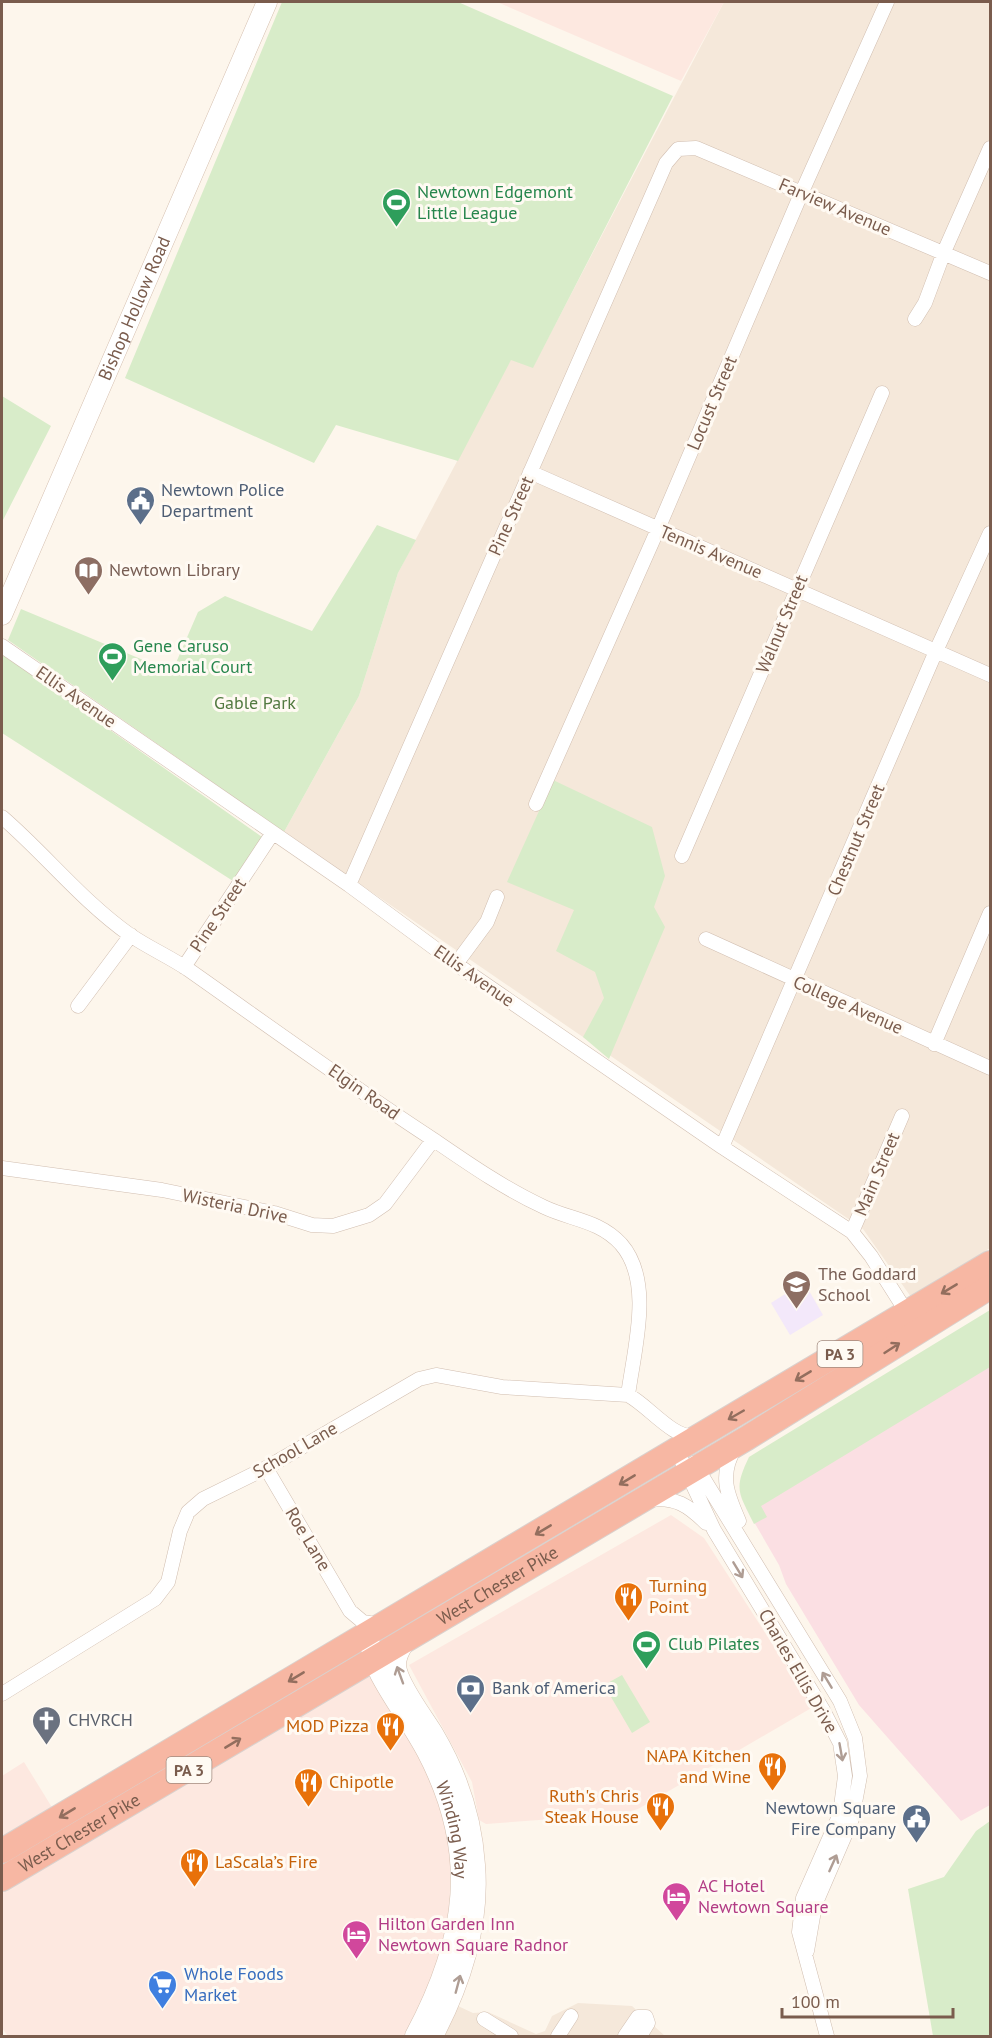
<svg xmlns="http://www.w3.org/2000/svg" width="992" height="2038" font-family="'PT Sans',sans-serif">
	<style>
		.residential { fill: #f5e8da }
		.commercial { fill: #fde8e0 }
		.education { fill: #f3e8fa }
		.medical { fill: #fbdfe3 }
		.green { fill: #d8ecc9 }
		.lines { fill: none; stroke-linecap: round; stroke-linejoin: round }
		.street-casing { stroke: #d1beb0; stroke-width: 15 }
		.secondary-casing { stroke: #d6c0b0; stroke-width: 21 }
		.highway-casing { stroke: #dad1cd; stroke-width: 26 }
		.street { stroke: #fff; stroke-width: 14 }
		.secondary { stroke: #fff; stroke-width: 20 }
		.highway { stroke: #f7b7a3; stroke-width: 24 }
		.oneway { stroke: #936e5e }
		.oneway2 { stroke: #af9d94 }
		.labels { text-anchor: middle; stroke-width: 6; stroke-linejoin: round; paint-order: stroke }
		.shield { fill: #fffaf3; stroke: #a28b7f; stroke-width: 1.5 }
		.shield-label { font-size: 16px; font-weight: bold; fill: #7a5c4d }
		.leisure-label { font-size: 18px; fill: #27864d; stroke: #fffaf3; text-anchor: start }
		.street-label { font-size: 18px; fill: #7a5c4d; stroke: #fffaf3 }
		.service-label { font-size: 18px; fill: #4e5e75; stroke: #fffaf3; text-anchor: start }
		.education-label { font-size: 18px; fill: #785e54; stroke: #fffaf3; text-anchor: start }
		.park-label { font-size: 18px; fill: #537a41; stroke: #fffaf3 }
		.food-label { font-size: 18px; fill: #c56008; stroke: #fffaf3; text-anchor: start }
		.worship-label { font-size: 18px; fill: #5b616d; stroke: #fffaf3; text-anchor: start }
		.hotel-label { font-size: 18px; fill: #b23c85; stroke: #fffaf3; text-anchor: start }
		.shop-label { font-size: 18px; fill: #366cbe; stroke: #fffaf3; text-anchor: start }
	</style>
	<rect width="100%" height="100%" fill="#fdf6ec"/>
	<path class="residential" d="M724 2H990V1248L911 1297 863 1229 284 832 359 696 398 573 511 359 533 367Z
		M578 2003 632 2006 665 2036H442L458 2006 473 2013 488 2012 536 2034 545 2031 552 2016Z"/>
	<path class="commercial" d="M497 2H724L681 81Z
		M671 1515 704 1538 813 1707 638 1809 621 1814 486 1824 479 1820 472 1782 409 1665Z
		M363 1676 373 1677 419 1755 442 1809 451 1859 449 1921 435 1984 410 2036H8L2 2028V1891Z
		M24 1762 53 1809 2 1841V1776Z"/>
	<path class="education" d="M804 1282 823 1315 790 1335 771 1303Z"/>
	<path class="medical" d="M990 1362V1805L961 1821 859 1705 786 1584 779 1565 746 1508Z"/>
	<path class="green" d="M282 2H458L673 96 533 368 511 360 458 461 336 425 314 463 125 378Z
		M2 396 51 426 2 522Z
		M377 525 416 540 398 573 359 696 284 832 8 640 21 609 172 672 198 612 225 596 312 631Z
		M2 654 262 837 233 881 2 733Z
		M553 780 652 827 665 876 654 907 665 927 609 1059 583 1037 604 998 595 972 556 951 574 910 507 882Z
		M990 1310V1367L761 1506 767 1517 754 1524C739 1493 733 1490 749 1457Z
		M622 1675 650 1722 632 1733 604 1685Z
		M990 1821V2036H933L908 1889 944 1877 976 1831Z"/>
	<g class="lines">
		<defs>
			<path id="street" d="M915 319 925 303 944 252 990 148
				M530 472 990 675
				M2 646 349 885 456 964 722 1147 852 1232 871 1256 909 1316
				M536 804 658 529 801 194 887 2
				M2 817C46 855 82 901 130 935 149 948 170 957 189 970 270 1027 351 1086 434 1140 469 1164 505 1189 544 1207 571 1220 599 1220 621 1244 654 1282 634 1349 628 1395
				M682 856 882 393
				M349 885 666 163 678 149 696 148 990 273
				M706 939 990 1068
				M456 964 487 922 497 897
				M184 967 272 834
				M78 1006 131 935
				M934 1044 990 913
				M722 1147 936 651 990 533
				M2 1168 162 1190 274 1213 312 1225 333 1226 369 1215 385 1204 433 1140
				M852 1232 902 1116
				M735 1448C719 1475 727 1494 739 1521
				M677 1451 714 1530 823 1710 840 1743 845 1776 840 1814 803 1898 799 1932 827 2036
				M694 1463 840 1701 855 1738 860 1776 852 1819 815 1905 807 1951
				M266 1468 350 1611 363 1622 381 1625
				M649 1500C675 1496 689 1506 706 1523
				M2 1694 155 1599 168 1582 180 1531 188 1512 203 1499 266 1468 419 1379 436 1375 502 1387 628 1395C649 1406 673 1439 695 1436
				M484 2019 511 2036
				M558 2036 571 2016
				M625 2036 638 2017H646L648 2023 640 2036"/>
			<g id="secondary">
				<path id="s1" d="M2 615 267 2"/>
				<path id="s2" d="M367 1634C371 1647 374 1662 380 1674 394 1701 413 1725 427 1752 480 1853 467 1939 415 2036"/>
				<path d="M405 1641C399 1651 394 1660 397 1671 402 1690 423 1717 434 1735 457 1774 472 1819 475 1865 480 1926 461 1983 433 2036"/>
			</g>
			<g id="highway">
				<path d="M2 1851 990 1263"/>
				<path id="s3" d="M2 1879 747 1438 990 1287"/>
			</g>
		</defs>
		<use href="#street" class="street-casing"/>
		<use href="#secondary" class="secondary-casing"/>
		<use href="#highway" class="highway-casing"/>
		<use href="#street" class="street"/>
		<use href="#secondary" class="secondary"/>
		<use href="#highway" class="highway"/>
	</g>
	<defs><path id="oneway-shaft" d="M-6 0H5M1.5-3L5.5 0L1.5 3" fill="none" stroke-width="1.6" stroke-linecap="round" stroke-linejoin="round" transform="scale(1.5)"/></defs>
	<g class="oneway">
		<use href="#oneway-shaft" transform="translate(949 1289) rotate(149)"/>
		<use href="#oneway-shaft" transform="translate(892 1348) rotate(-33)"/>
		<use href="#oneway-shaft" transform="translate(803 1376) rotate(149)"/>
		<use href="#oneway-shaft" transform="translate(736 1415) rotate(150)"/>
		<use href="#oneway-shaft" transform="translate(627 1480) rotate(149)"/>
		<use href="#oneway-shaft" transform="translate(543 1530) rotate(149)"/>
		<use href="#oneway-shaft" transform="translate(296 1677) rotate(149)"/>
		<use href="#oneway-shaft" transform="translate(233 1743) rotate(-31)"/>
		<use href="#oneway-shaft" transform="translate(67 1813) rotate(149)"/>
	</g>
	<g class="oneway2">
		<use href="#oneway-shaft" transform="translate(738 1570) rotate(59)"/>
		<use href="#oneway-shaft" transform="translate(400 1675) rotate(-110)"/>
		<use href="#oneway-shaft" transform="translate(827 1680) rotate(-121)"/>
		<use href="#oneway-shaft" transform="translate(841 1752) rotate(80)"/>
		<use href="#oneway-shaft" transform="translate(833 1863) rotate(-66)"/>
		<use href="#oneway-shaft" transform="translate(458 1984) rotate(-75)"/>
	</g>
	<defs>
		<symbol id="stadium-pin" viewBox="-11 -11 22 30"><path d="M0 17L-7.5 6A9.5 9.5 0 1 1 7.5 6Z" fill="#2e9e5b" stroke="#fffaf3"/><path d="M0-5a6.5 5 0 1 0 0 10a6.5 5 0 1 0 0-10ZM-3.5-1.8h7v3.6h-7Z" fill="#fff"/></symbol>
		<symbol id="civic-pin" viewBox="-11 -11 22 30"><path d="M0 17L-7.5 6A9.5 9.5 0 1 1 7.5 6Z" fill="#5c6f8a" stroke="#fffaf3"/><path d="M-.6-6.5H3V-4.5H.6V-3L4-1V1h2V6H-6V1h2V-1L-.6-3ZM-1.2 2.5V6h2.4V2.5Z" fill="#fff"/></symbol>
		<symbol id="library-pin" viewBox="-11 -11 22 30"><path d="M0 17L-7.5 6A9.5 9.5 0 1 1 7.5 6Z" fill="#8d6e63" stroke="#fffaf3"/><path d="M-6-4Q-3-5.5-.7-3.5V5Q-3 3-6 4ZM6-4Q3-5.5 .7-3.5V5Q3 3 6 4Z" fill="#fff"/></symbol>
		<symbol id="school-pin" viewBox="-11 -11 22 30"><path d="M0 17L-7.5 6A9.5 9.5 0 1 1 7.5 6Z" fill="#8d6e63" stroke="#fffaf3"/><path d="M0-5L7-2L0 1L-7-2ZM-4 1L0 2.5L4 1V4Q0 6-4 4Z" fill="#fff"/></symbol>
		<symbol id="restaurant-pin" viewBox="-11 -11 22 30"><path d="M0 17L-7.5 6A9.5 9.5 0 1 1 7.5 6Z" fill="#e8710a" stroke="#fffaf3"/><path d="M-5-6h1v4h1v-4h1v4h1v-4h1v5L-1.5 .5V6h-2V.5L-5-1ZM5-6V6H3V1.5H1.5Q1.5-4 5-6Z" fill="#fff"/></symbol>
		<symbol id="bank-pin" viewBox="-11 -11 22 30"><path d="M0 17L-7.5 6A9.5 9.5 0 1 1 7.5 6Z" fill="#5c6f8a" stroke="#fffaf3"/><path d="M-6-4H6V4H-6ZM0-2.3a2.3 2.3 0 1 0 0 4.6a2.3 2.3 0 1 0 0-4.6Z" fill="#fff"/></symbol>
		<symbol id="church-pin" viewBox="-11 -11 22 30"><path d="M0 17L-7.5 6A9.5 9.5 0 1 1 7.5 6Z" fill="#6b7280" stroke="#fffaf3"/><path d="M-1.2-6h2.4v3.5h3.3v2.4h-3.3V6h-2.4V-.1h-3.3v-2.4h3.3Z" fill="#fff"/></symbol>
		<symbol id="hotel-pin" viewBox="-11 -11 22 30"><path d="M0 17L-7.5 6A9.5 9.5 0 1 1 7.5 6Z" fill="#d1479c" stroke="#fffaf3"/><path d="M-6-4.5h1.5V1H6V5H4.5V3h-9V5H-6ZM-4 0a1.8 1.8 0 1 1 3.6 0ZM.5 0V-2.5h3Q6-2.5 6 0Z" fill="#fff"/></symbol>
		<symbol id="supermarket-pin" viewBox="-11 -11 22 30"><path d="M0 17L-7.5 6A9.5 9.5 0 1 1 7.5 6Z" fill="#3f7fe0" stroke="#fffaf3"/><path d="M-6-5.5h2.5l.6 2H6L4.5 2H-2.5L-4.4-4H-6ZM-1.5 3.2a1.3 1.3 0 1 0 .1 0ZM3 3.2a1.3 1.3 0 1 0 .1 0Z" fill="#fff"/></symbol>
	</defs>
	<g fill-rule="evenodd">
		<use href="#stadium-pin" x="380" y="186" width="33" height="45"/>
		<use href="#civic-pin" x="124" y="484" width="33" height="45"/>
		<use href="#library-pin" x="72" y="554" width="33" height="45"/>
		<use href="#stadium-pin" x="96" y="640" width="33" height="45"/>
		<use href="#school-pin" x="780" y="1268" width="33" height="45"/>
		<use href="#restaurant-pin" x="612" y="1580" width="33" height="45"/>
		<use href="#stadium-pin" x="630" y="1628" width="33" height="45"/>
		<use href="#bank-pin" x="454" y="1672" width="33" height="45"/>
		<use href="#church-pin" x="30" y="1704" width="33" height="45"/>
		<use href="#restaurant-pin" x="374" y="1710" width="33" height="45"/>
		<use href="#restaurant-pin" x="756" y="1750" width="33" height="45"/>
		<use href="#restaurant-pin" x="292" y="1766" width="33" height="45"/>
		<use href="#restaurant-pin" x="644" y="1790" width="33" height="45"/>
		<use href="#civic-pin" x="900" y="1802" width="33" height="45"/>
		<use href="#restaurant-pin" x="178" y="1846" width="33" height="45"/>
		<use href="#hotel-pin" x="660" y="1880" width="33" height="45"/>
		<use href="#hotel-pin" x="340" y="1918" width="33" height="45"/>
		<use href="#supermarket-pin" x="146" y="1968" width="33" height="45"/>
	</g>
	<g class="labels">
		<g class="shield">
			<rect x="817.5" y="1341" width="45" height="26" rx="4.5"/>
			<rect x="166.5" y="1757" width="45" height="26" rx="4.5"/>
		</g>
		<g class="shield-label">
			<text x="840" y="1360">PA 3</text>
			<text x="189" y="1776">PA 3</text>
		</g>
		<g class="leisure-label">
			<text x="417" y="198">Newtown Edgemont<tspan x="417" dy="21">Little League</tspan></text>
			<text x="133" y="652">Gene Caruso<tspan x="133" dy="21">Memorial Court</tspan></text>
			<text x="668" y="1650">Club Pilates</text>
		</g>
		<g class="street-label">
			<text transform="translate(835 207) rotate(23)" y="6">Farview Avenue</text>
			<text dy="6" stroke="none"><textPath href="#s1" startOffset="334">Bishop Hollow Road</textPath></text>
			<text transform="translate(712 403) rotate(-67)" y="6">Locust Street</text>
			<text transform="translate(511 516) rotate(-66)" y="6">Pine Street</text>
			<text transform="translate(711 552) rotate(23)" y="6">Tennis Avenue</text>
			<text transform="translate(782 624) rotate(-67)" y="6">Walnut Street</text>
			<text transform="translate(76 697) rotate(35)" y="6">Ellis Avenue</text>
			<text transform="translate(856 840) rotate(-67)" y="6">Chestnut Street</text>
			<text transform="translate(218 915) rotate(-56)" y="6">Pine Street</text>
			<text transform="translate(474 976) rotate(35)" y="6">Ellis Avenue</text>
			<text transform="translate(848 1005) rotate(24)" y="6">College Avenue</text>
			<text transform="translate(364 1092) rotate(35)" y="6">Elgin Road</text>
			<text transform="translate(877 1174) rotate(-67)" y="6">Main Street</text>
			<text transform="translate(235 1206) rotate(12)" y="6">Wisteria Drive</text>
			<text transform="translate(295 1450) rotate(-30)" y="6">School Lane</text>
			<text transform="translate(308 1539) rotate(59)" y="6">Roe Lane</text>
			<text dy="6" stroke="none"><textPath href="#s3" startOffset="576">West Chester Pike</textPath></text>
			<text transform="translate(798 1671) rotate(60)" y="6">Charles Ellis Drive</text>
			<text dy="6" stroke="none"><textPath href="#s2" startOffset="216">Winding Way</textPath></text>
			<text dy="6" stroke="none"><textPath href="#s3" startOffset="90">West Chester Pike</textPath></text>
		</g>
		<g class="service-label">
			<text x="161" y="496">Newtown Police<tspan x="161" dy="21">Department</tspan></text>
			<text x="492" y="1694">Bank of America</text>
			<text x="896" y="1814" text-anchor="end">Newtown Square<tspan x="896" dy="21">Fire Company</tspan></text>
		</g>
		<g class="education-label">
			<text x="109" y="576">Newtown Library</text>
			<text x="818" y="1280">The Goddard<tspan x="818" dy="21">School</tspan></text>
		</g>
		<g class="park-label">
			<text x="255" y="709">Gable Park</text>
		</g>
		<g class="food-label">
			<text x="649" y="1592">Turning<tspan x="649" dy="21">Point</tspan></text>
			<text x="369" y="1732" text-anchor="end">MOD Pizza</text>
			<text x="751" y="1762" text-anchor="end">NAPA Kitchen<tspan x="751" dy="21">and Wine</tspan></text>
			<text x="329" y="1788">Chipotle</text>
			<text x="639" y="1802" text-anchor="end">Ruth's Chris<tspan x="639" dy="21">Steak House</tspan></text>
			<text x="215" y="1868">LaScala’s Fire</text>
		</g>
		<g class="worship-label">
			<text x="68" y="1726">CHVRCH</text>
		</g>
		<g class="hotel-label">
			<text x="698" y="1892">AC Hotel<tspan x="698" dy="21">Newtown Square</tspan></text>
			<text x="378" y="1930">Hilton Garden Inn<tspan x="378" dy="21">Newtown Square Radnor</tspan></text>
		</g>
		<g class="shop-label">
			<text x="184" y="1980">Whole Foods<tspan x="184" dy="21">Market</tspan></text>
		</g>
	</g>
	<rect width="992" height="2038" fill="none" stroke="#7a5c4d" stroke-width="6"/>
	<path d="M782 2008v9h171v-9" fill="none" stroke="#7a5c4d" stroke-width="3"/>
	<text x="791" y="2008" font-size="18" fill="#7a5c4d" stroke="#fffaf3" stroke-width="4.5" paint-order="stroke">100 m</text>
</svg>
